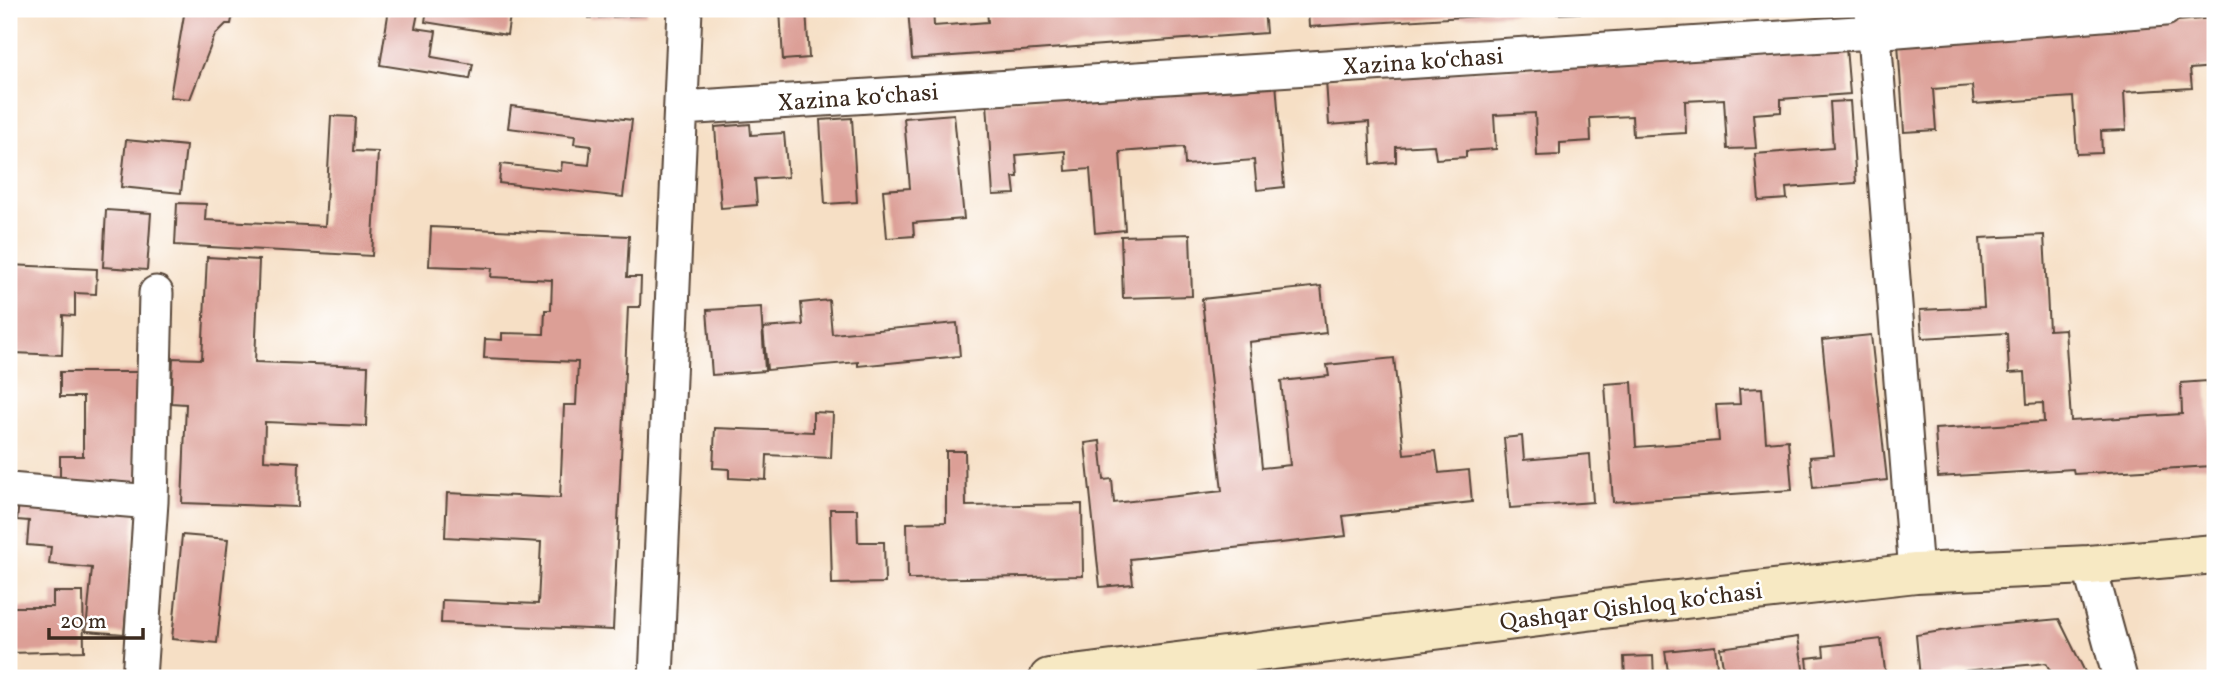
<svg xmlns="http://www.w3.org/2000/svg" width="2224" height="687" font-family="Vollkorn,serif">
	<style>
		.building { fill: #dc9f96 }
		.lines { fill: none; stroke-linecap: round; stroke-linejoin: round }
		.street-casing { stroke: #574537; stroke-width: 37 }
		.secondary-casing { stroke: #574537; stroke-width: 42 }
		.street { stroke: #fff; stroke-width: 33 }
		.secondary { stroke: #f7e9c3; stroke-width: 38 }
		.labels { text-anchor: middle; stroke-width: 5; stroke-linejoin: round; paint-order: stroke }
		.street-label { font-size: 24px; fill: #3b2a1e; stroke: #fff }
	</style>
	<rect width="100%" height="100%" fill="#fff"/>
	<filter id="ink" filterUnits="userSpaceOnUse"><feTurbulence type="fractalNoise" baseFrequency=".0143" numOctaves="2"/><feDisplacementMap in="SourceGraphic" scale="14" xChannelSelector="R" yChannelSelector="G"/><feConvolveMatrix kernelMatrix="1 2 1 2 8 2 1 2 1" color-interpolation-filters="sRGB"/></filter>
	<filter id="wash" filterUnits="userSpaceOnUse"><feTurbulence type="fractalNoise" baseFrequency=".00686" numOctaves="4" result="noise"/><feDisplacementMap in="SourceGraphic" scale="28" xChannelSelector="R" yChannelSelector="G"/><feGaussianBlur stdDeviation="1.57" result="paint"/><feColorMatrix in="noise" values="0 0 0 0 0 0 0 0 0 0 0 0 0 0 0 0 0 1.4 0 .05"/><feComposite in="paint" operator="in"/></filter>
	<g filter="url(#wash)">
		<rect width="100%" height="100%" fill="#f6dfc5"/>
		<g id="blocks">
			<path class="building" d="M185 9H234L231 24H226L215 35 190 99 170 97Z
				M389 9H409V12L418 13 415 28 436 31 432 57 473 64 470 79 380 65Z
				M427 9H511L507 35 425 22Z
				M589 9H646V15L589 18Z
				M780 9H806L809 58 783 60Z
				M908 9H933L934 26 988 22 987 9H1264L1266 33 912 59Z
				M1308 9H1621V11L1557 14V11L1309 27Z
				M2215 18V67L2190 69 2192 88 2124 92 2126 130 2101 131 2102 153 2077 154 2073 97 1974 104 1972 86 1933 89 1936 130 1904 132 1898 43Z
				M1846 48 1850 94 1781 99V112L1753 114 1756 148 1727 149 1724 99 1685 101 1686 133 1633 136 1632 116 1590 118 1591 141 1560 143V155L1537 156 1535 113 1494 115 1496 149 1466 151V157L1436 159 1434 145 1396 147V162L1371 164 1369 122 1329 125 1326 80Z
				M1276 82 1284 187 1257 190 1254 160 1185 165 1184 147 1120 152 1125 230 1095 233 1090 169 1066 171 1065 151 1016 155 1018 177H1013L1015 194 993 195 987 103Z
				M1850 101 1856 183 1786 188 1787 199 1759 201 1755 154 1833 148 1830 102Z
				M511 106 632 120 623 197 499 183 501 164 561 171 562 162 589 165 591 146 574 144 575 136 508 128Z
				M954 114 964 219 913 223 914 236 887 238 883 190 910 188 904 118Z
				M331 116 355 117 353 151 378 152 372 256 175 245 177 203 206 204 205 220 325 226Z
				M852 118 857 202 825 204 820 120Z
				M750 124 751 135 784 133 788 177 755 179 757 205 721 208 715 127Z
				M126 140 186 146 181 193 121 187Z
				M106 210 151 213 147 270 103 267Z
				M431 227 629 236 627 277H641L640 307H628L613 630 441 623 442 600 538 604 541 542 445 537 447 493 560 498 564 405H576L578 362 484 358 485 339 502 340V333L544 334 545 310H551L552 280 491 277 492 268 429 266Z
				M1190 234 1192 296 1123 298 1121 236Z
				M2044 235 2049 330 2065 329 2071 421 2182 414 2181 383 2207 381 2212 466 2074 474 2073 469 1938 477 1935 429 2044 422 2043 403 2027 404 2025 372 2009 373 2007 333 1922 338 1920 310 1984 307 1980 238Z
				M207 257 259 260 255 362 368 366 366 426 265 422 264 460 299 462 298 507 182 503 186 404 171 403 173 358 202 359Z
				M9 265 97 269 96 294 75 293V316L63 315 62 355 14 353 16 317 9 316Z
				M1321 286 1326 333 1249 342 1262 468 1290 465 1281 381 1329 376 1327 365 1394 358 1404 454 1436 451 1439 473 1469 470 1472 502 1343 516 1346 536 1130 559 1133 584 1100 587 1085 443 1100 441 1104 480 1112 479 1114 503 1222 491 1202 299Z
				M829 300 832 334 957 323 960 356 858 366V362L767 370 763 328 803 325 801 303Z
				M761 307 765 371 712 375 707 310Z
				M1871 335 1887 480 1813 488 1810 457 1834 455 1822 340Z
				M60 372H140V486H60V456H83V397H60Z
				M1632 382 1636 447 1719 441 1716 405 1740 404 1739 389 1762 388 1766 442 1788 440 1792 490 1613 502 1605 384Z
				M813 412 833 413 831 458 767 455 766 480 729 478V469L713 468 715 428 813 432Z
				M1522 436 1524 460 1590 454 1593 502 1510 508 1504 438Z
				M946 451H965L966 506 1082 504 1083 576 908 579 907 523 946 522Z
				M19 502 135 512 124 634 86 631 92 568 49 564 51 547 27 545 29 521 17 520Z
				M830 509H857L858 542H884L885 583 832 584Z
				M182 535 228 539 217 643 172 639Z
				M53 592H83L84 651 9 653V607H53Z
				M2059 619 2088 678H2054L2046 663 1964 671 1943 675V678H1920L1916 635 1960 628Z
				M1798 637 1804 675 1782 678H1725L1720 648Z
				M1881 639 1886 678H1809L1807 658 1824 656 1823 646Z
				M1715 646 1717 667 1668 672 1665 651Z
				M1653 656 1654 678H1625L1624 657Z"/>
		</g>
	</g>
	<g filter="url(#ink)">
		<use href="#blocks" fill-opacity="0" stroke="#574537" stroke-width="2"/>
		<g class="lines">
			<defs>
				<path id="street" d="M1872 10 1916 573
					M682 108 1873 32 2165 9
					M9 490 151 502 156 293
					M2089 565 2120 678
					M139 678 151 502
					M656 678 685 9"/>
				<path id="secondary" d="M1049 678 1659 602 1916 573 2089 565 2215 554"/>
			</defs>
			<use href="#street" class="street-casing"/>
			<use href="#secondary" class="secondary-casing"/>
			<use href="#street" class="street"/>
			<use href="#secondary" class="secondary"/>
		</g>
	</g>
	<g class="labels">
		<g class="street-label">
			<text transform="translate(1423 61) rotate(-4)" y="8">Xazina koʻchasi</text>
			<text transform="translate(858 97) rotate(-4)" y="8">Xazina koʻchasi</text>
			<text transform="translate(1631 606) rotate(-7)" y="8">Qashqar Qishloq koʻchasi</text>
		</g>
	</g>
	<rect width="2224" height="687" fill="none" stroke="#fff" stroke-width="35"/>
	<path d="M49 628v10h94v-10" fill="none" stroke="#3b2a1e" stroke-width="3.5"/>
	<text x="60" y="628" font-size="21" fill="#3b2a1e" stroke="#ffffff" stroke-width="5" paint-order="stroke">20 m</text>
</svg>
